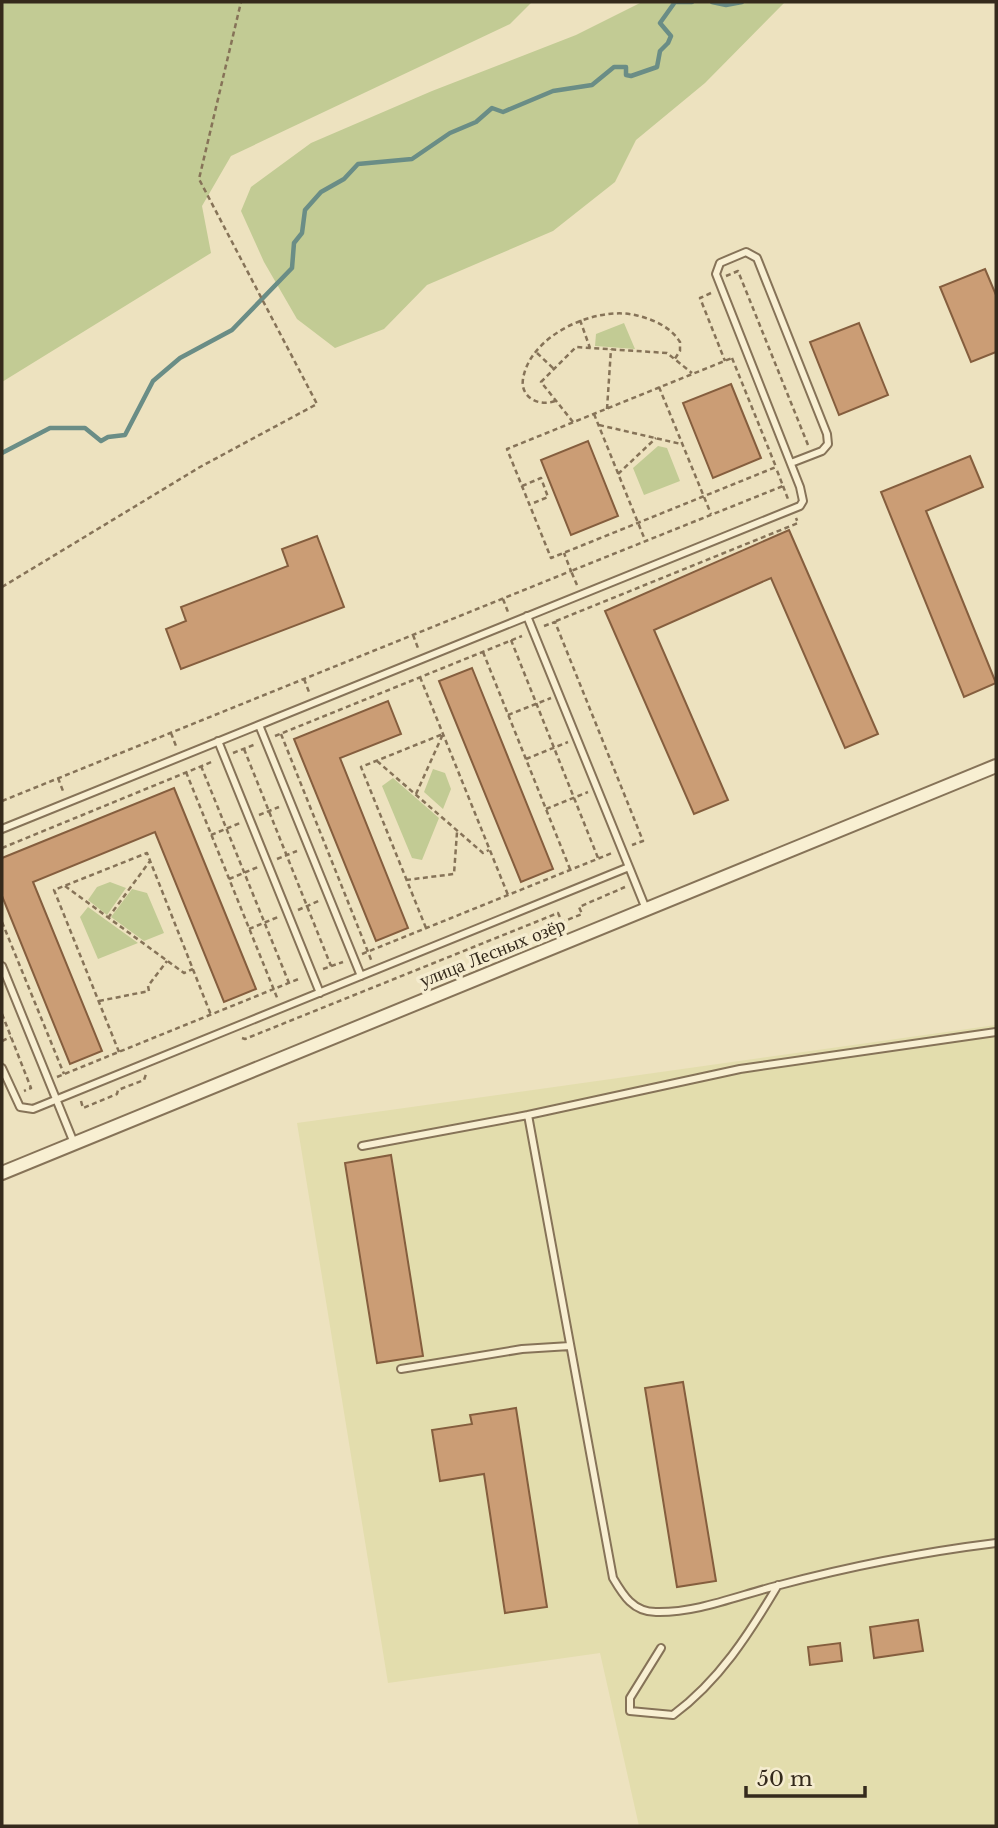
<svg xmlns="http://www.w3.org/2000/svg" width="998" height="1828" font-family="'Libre Baskerville',serif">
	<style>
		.farmland { fill: #e3ddad }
		.green { fill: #c2cb94 }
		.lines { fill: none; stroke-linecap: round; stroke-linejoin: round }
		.stream { stroke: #6a8d86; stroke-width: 4.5 }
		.building { fill: #cb9d75; stroke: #855e3e; stroke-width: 2 }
		.lane-casing { stroke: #867358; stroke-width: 10 }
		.street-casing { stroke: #867358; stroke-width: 16 }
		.path { stroke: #867358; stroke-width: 2.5; stroke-dasharray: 5 3.5; stroke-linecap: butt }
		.lane { stroke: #f8efd2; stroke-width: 6 }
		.street { stroke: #f8efd2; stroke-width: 12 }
		.labels { text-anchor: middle; stroke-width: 7; stroke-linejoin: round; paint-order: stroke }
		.street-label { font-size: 19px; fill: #352a1c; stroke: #f5eccf }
	</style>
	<rect width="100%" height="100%" fill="#ede2bf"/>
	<path class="farmland" d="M996 1025V1826H639L600 1653 388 1683 297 1123Z"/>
	<path class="green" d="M2 2H532L510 24 231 156 202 206 211 253 2 382Z
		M642 2H785L705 83 636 140 615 182 553 231 427 285 384 329 335 348 297 319 264 262 241 211 251 187 311 143 432 91 576 35Z
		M624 323 635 349 595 346 596 334Z
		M658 446 667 448 680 481 644 495 633 468Z
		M433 769 445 773 451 789 443 809 424 792Z
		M393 778 439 818 422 860 412 858 382 786Z
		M110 882 126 888 107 915 88 900 97 887Z
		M132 889 147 893 164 933 144 941 111 917Z
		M88 907 138 943 98 959 80 917Z"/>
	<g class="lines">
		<path class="stream" d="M712 2 726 5 742 2
			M2 453 50 428H85L101 441 108 437 125 435 153 381 180 358 232 330 292 268 294 243 302 233 305 210 321 192 344 179 358 164 412 159 450 133 476 122 492 108 503 112 553 91 592 85 614 67H626V75L631 76 657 67 660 51 668 43 671 36 660 23 675 2H692"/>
	</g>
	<path class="building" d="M985 269 996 295V352L971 362 940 287Z
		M859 323 888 395 839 415 810 342Z
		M731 384 761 458 713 478 683 403Z
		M588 441 618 516 571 535 541 460Z
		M970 456 983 487 926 511 996 683 964 697 881 492Z
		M789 530 878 734 845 748 771 578 654 630 728 800 694 814 605 611Z
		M317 536 344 607 181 669 166 629 186 621 181 607 288 566 282 549Z
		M472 668 553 869 521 882 439 681Z
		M388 701 401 734 340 758 408 928 376 941 294 739Z
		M174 788 256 989 224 1002 155 832 33 882 102 1051 70 1064 2 896V858Z
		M391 1155 423 1356 377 1363 345 1163Z
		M683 1382 716 1581 677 1587 645 1388Z
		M516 1408 547 1607 505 1613 484 1474 440 1481 432 1430 472 1424 470 1415Z
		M918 1620 923 1651 874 1658 870 1627Z
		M840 1643 842 1661 810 1665 808 1647Z"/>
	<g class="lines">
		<defs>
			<path id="lane" d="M259 725 361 976
				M218 741 320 993
				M2 829 800 506 803 501 800 487 716 274 720 263 746 252 757 258 827 434 828 444 822 451 791 463
				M629 867 646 909
				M2 966 74 1143
				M2 1068 20 1107 33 1109 629 867 527 616
				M528 1115 740 1069 996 1032
				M362 1146 528 1115 613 1578C623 1595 633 1612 656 1612 696 1613 737 1596 776 1586 847 1567 923 1552 996 1543
				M401 1369 522 1349 570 1346
				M661 1648 630 1698V1711L673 1715C719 1681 749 1634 778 1585"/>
			<path id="street" d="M2 1173 996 766"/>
		</defs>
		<use href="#lane" class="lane-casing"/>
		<use href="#street" class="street-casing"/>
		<path class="path" d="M726 276 738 271 808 445
			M711 293 700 298 725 361
			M580 320 590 348
			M537 353 554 369
			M732 358 776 467 551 558 507 449Z
			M659 387 711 514
			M555 401C540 407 520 398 523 379 530 335 595 306 635 315 652 319 670 326 680 342V351L674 360
			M607 409 611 349
			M594 414 645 540
			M573 422 541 382 576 347 667 353 692 373
			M599 425 681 444
			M618 474 656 438
			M522 486 541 478 548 497 531 504
			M783 486 788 499
			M577 585 571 571 783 486 776 468
			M2 587 200 467 317 404 199 179 241 2
			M503 599 508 612
			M556 621 798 523 796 518
			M544 626 555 622 643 841 632 845
			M413 635 418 648
			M511 640 598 858
			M483 652 570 869
			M420 677 508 895
			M304 679 309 692
			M508 715 551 698
			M171 733 176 746
			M281 734 372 962
			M275 736 522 636
			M244 749 331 966
			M233 753 256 744
			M526 759 568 742
			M377 761 483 853 489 850
			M201 766 289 983
			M186 772 278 1000
			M58 778 63 791
			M416 794 443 734
			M2 801 571 571 564 553
			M546 809 588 792
			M259 815 279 807
			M211 835 240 823
			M2 848 214 761
			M277 859 297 851
			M229 879 258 867
			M406 880 454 874 457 832
			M65 886 184 973 193 969
			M298 910 321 900
			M108 918 150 861
			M2 922 64 1074
			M426 928 361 767 443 734
			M249 929 278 917
			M362 954 612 853
			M323 969 343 962
			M99 1001 149 991 148 986 167 961
			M2 1014 31 1088 24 1091
			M242 1038 245 1039 558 913 562 922 582 914 579 907 625 887
			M2 1041 11 1037
			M119 1052 54 890 147 853 211 1015
			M57 1077 301 978
			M81 1101 83 1108 117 1094 118 1090 144 1080 146 1074"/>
		<use href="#lane" class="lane"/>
		<use href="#street" class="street"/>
	</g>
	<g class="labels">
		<g class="street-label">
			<text transform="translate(492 952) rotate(-22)" y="7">улица Лесных озёр</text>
		</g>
	</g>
	<rect width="998" height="1828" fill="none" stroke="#352a1c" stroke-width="7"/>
	<path d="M746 1786v10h119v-10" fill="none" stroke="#352a1c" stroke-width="3.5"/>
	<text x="757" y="1786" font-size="21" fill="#352a1c" stroke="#f5eccf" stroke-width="5" paint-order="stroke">50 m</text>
</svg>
